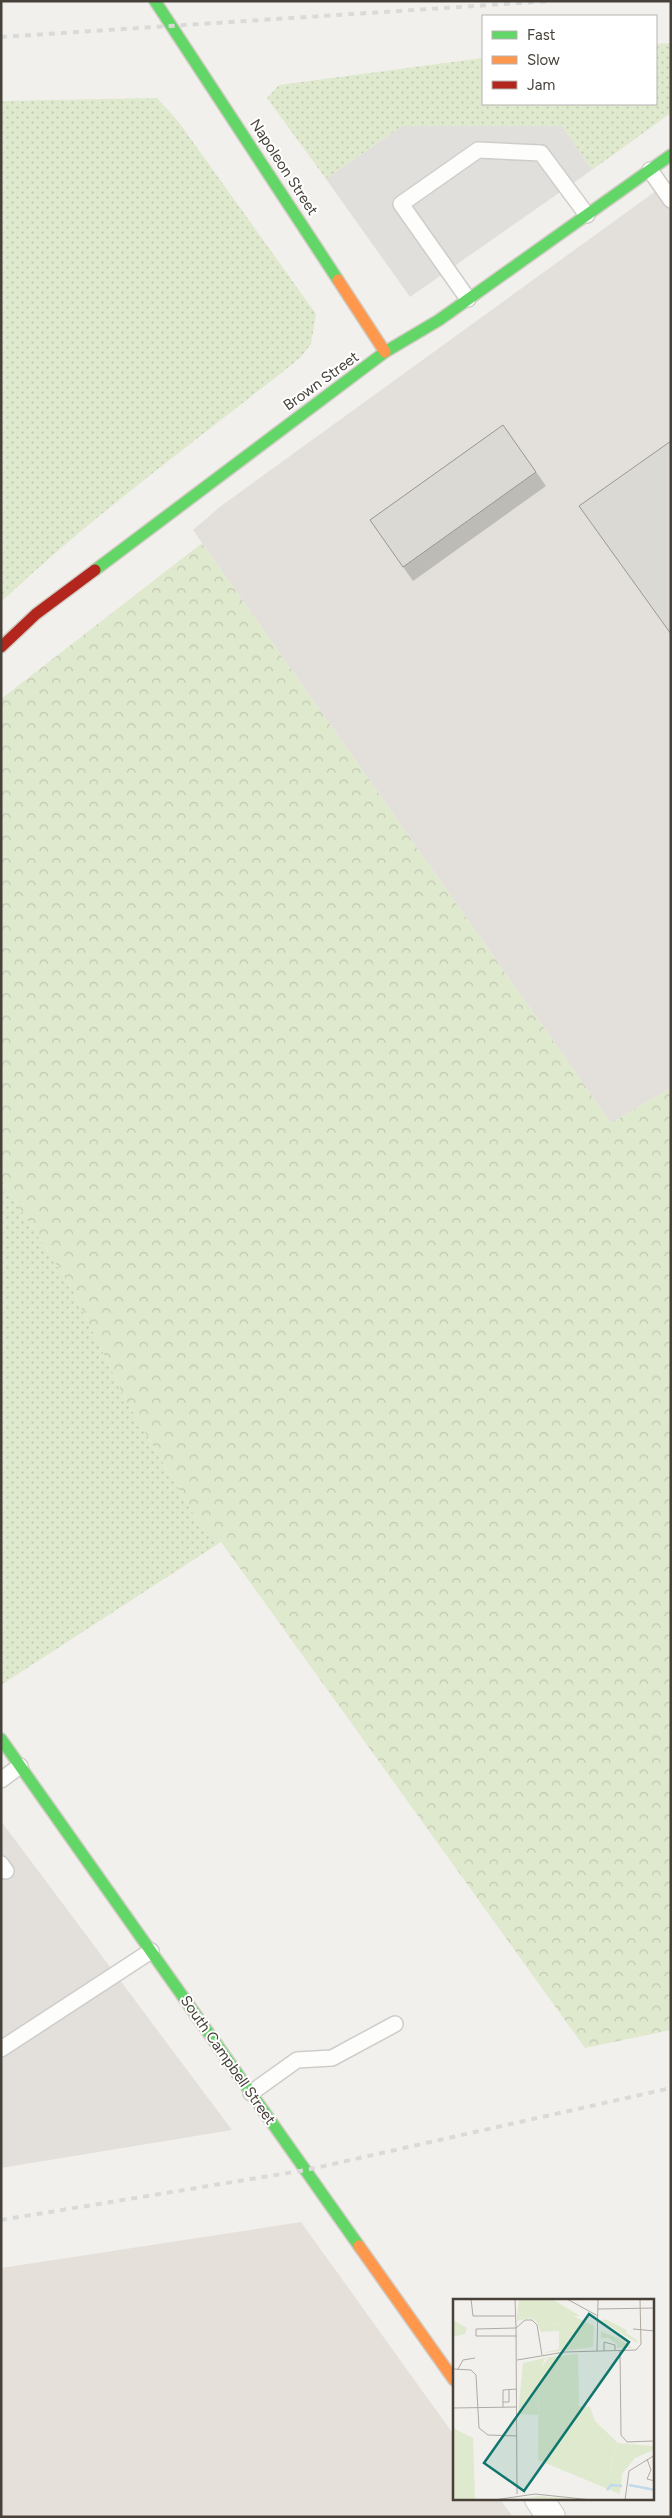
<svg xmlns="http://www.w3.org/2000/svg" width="672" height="2518" font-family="Figtree,sans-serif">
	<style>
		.residential { fill: #e5e1da }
		.industrial { fill: #e3e0dc }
		.grass { fill: url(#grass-dots) }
		.forest { fill: url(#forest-crowns) }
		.parking { fill: #e1dfdc }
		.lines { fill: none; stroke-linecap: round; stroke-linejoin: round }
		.lane-casing { stroke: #cfcdca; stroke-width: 18 }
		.street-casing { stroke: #cfcdca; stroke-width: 30 }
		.fast-casing { stroke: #d0ccc3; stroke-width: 14 }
		.slow-casing { stroke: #d0ccc3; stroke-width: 14 }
		.jam-casing { stroke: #d0ccc3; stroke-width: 14 }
		.lane { stroke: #fdfdfc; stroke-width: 15 }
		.street { stroke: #fdfdfc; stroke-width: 28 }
		.fast { stroke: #63d668; stroke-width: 11 }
		.slow { stroke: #ff974d; stroke-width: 11 }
		.jam { stroke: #b3261e; stroke-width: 11 }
		.rail { stroke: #dadad9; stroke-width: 4; stroke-dasharray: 6 6; stroke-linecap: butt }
		.wall { fill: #bcbbb6 }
		.building { fill: #dbd9d4; stroke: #999894 }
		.labels { text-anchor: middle; stroke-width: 4; stroke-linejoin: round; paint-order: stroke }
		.street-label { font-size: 15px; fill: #474139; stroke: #fff }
		.inset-river { fill: none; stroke: #c1daeb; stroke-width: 2.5 }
		.inset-road { fill: none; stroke: #aeaaa4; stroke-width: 1 }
		.view { fill: #0f766e; fill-opacity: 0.15; stroke: #0f766e; stroke-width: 2.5 }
		.inset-edge { fill: none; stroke: #474139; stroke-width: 2.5 }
	</style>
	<defs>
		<pattern id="grass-dots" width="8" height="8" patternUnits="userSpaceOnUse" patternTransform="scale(1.25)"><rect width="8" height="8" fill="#dfe9ce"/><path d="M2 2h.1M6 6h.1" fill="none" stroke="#c1c9b2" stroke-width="1.8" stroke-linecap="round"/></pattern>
		<pattern id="forest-crowns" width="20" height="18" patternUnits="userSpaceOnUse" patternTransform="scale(1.25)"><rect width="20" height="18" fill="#dfe9ce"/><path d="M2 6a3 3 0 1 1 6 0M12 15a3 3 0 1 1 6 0" fill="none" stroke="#c1c9b2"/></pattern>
	</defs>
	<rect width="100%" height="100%" fill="#f2f0ec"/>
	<path class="residential" d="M301 2222 454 2435V2499H500L513 2517H1V2268Z"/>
	<path class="industrial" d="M671 180V1088L611 1123 193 530 221 506Z
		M1 1821 232 2130 1 2168Z"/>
	<path class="grass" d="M671 43V113L592 170 562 126H402L326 179 267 98 279 85 483 58V104H656V44Z
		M157 98 178 121 316 314 311 344 300 358C200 438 94 514 1 602V101Z
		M1 1179 72 1289 127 1402 194 1515 221 1542 1 1685Z"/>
	<path class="forest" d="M202 543 611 1123 671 1088V2030L585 2048 221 1542 194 1515 127 1402 72 1289 1 1179V699Z"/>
	<path class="parking" d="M402 126H562L592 170 410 297 326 179Z"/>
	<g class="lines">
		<defs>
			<path id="lane" d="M650 170 671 200
				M468 299 401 204 478 150 541 153 587 215
				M1 1780 20 1766
				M1 1864 6 1871
				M1 2049 151 1951
				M251 2093 297 2060 332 2058 395 2024"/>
			<path id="street" d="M539 2499 551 2517"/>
			<path id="fast" d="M155 1 338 280
				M95 570 385 352 439 320 671 155
				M1 1739 359 2246"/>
			<path id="slow" d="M338 280 385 352
				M359 2246 454 2380"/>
			<path id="jam" d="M1 647 36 614 95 570"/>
		</defs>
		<use href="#lane" class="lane-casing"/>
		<use href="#street" class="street-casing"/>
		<use href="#fast" class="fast-casing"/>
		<use href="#slow" class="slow-casing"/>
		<use href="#jam" class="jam-casing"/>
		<use href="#lane" class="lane"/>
		<use href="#street" class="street"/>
		<use href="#fast" class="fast"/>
		<use href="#slow" class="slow"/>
		<use href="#jam" class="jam"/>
		<path class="rail" d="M1 37 551 1
			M1 2220 306 2170 671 2088"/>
	</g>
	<path class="wall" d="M503 425 546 486 413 581 370 520Z"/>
	<path class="building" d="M503 425 536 472 403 567 370 520Z
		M671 441V634L579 506Z"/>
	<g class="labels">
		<g class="street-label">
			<text transform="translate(284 167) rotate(57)" y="5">Napoleon Street</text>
			<text transform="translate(321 381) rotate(-36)" y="5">Brown Street</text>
			<text transform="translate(228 2060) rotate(55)" y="5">South Campbell Street</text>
		</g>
	</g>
	<g transform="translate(453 2299)">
		<rect width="201" height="201" fill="#f2f0ec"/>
		<path d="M118 16 141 27 140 48 90 54 106 50V32L88 33 83 22 77 19 64 22V16L69 19 77 17 105 26 109 18ZM148 32 164 39 180 49H164V45L155 39H148ZM96 58 91 61 86 80 85 116 65 115 70 64ZM165 144 201 147V151L182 159 169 175 157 173Z" fill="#dfe9ce"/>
		<path d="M66 0H99L127 17 109 18 105 26 77 17 69 19 64 16ZM152 20 174 31 173 34 184 41V44L148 22ZM0 21 14 29 12 35 0 38ZM125 55 126 107 137 108 142 122 165 144 157 172 169 175 167 195 85 161 86 72 96 58ZM0 129 20 139 22 201 0 200ZM85 197 132 201H61Z" fill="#dfe9ce"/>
		<path class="inset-river" d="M176 186 202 191M154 191 158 186 169 187"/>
		<path class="inset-road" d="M18 0 20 17H62M62 0 63 29 23 30V37H64M114 0 145 17M145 10 202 9M180 30 202 32M144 52 145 0M151 52V43L162 46V52M167 52 168 136 174 143 200 142M64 61 112 53 183 51 188 45 187 0M0 70 18 71 23 76 26 129 35 136 64 137M5 70 10 61 22 59M50 103H56V91M50 108V91L64 90M0 109 64 108M194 160 198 171 194 180 202 182M64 195 63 29 72 21H79L84 26 89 56M41 201 82 195 139 201M172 201 176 172 202 156"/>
		<path class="view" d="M136 15 176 43 71 192 31 164Z"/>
		<rect width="201" height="201" class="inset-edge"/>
	</g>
	<rect width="672" height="2518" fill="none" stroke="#474139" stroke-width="5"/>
	<rect x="482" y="15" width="175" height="90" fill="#ffffff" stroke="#b5b3b0"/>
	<rect x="492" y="31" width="25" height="8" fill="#63d668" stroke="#b5b3b0"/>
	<text x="527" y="40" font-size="15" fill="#474139">Fast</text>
	<rect x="492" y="56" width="25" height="8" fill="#ff974d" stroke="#b5b3b0"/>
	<text x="527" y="65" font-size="15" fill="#474139">Slow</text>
	<rect x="492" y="81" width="25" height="8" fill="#b3261e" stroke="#b5b3b0"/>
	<text x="527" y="90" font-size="15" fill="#474139">Jam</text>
</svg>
